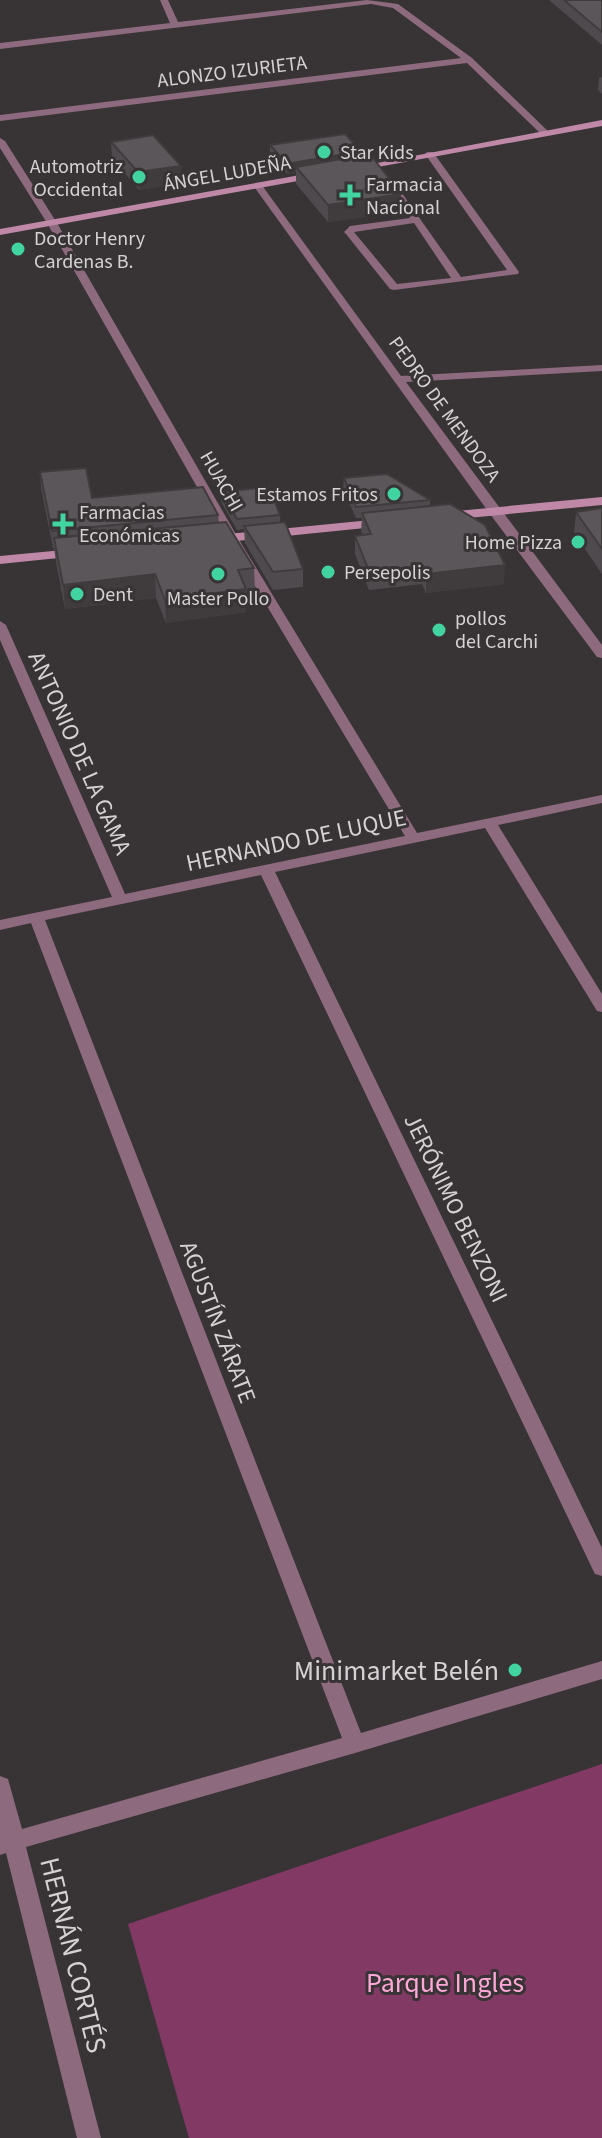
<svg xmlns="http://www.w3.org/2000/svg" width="602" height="2138" viewBox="0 0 602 2138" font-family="'Source Sans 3',sans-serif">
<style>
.green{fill:#823a65}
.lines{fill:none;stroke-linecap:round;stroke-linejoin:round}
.lane{fill:#8e6a7e;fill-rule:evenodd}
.street{fill:#8e6a7e;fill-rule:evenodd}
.secondary{fill:#c088a7;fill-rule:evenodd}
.wall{fill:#4e4a4d}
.shaded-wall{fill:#403c3e}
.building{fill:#5b5659;stroke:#403c3e;stroke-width:2}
.poi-dot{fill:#41d4a1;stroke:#383335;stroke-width:3}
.labels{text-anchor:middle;stroke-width:6;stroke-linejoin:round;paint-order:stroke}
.far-street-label{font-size:20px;fill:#d5d2d4;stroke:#383335}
.far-poi-label{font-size:20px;fill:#d5d2d4;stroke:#383335;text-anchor:start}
.street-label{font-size:24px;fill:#d5d2d4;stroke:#383335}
.near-poi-label{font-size:28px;fill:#d5d2d4;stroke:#383335;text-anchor:end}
.near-street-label{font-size:28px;fill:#d5d2d4;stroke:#383335}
.near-park-label{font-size:28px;fill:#fea7d7;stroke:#383335}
</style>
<rect width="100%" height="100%" fill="#383335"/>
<polygon class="green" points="602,1764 602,2138 189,2138 128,1924"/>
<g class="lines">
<path class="lane" d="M427,152h6l86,120 -1,2 -124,16 -4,-1 -44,-55 -2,-2 6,-6 60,-8 -26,-37 5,-3 3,1 69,98 46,-7 -82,-116zM414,223l37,55 -54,6 -43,-52z"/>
<g class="street">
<polygon points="160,0 168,0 178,22 367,0 398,4 472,58 550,133 542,135 467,63 0,121 0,115 461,58 393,8 371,4 0,49 0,43 170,23"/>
<polygon points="0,138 5,141 57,223 238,538 417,833 602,795 602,803 498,825 602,994 602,1012 597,1011 485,828 275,872 602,1548 602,1576 595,1574 592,1568 261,875 45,920 361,1733 602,1661 602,1679 355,1753 26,1847 101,2138 77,2138 6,1853 0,1855 0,1776 8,1779 22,1829 342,1738 31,923 0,930 0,920 112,897 0,640 0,621 6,625 125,894 405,836 226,538 47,223 0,148"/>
<polygon points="255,184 261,184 401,376 602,365 602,371 406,382 602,645 602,658 597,657 490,514 255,188"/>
</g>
<g class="secondary">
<polygon points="602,120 602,126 356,171 351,168"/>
<polygon points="317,172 322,175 320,177 0,235 0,229"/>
<polygon points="602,497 602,505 447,520 441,516 447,512"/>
<polygon points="381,519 387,523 385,526 217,543 211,539 217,535"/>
<polygon points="74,549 78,550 78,556 0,564 0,556"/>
</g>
</g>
<g class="wall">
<polygon points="549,0 602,0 602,45"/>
<polygon points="602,77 602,94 598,90 599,78"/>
<polygon points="111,142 181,166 181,183 139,190 112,158"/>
<polygon points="270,145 361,156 401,194 401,212 328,222 296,184 296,172 287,174 270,154"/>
<polygon points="40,472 92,498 218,515 219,522 254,568 255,592 246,593 246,612 166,623 156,598 65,609 56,562 54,548 53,548 41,488"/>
<polygon points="344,478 430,500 430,506 504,584 426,593 422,584 369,590 355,554 355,536 363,535 361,532 362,518 356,518 343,489"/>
<polygon points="221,492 280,515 280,522 303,569 303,587 273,590 245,543 244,529 237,530 221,502"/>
<polygon points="602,508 602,574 574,533 576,512"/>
</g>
<g class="shaded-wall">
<polygon points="361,151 360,161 296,167 296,172 287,174 287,164"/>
<polygon points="181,166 181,183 139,190 138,172"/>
<polygon points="401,194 401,212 328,222 328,205"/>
<polygon points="505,565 504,584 426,593 426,574"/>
<polygon points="155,574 156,598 65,609 63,585"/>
<polygon points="246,589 246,612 166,623 165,600"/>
</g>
<g class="building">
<polygon points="564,0 602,0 602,32"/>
<polygon points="345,134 361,151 287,164 270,145"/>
<polygon points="153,135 181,166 138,172 111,142"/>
<polygon points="370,154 401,194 328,205 296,167"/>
<polygon points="86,468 92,498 203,487 218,515 52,531 40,472"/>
<polygon points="387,474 430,500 356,507 344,478"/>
<polygon points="269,487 280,515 237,519 221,492"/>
<polygon points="450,504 485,525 505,565 426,574 423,566 369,571 355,536 371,534 362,513"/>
<polygon points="602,508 602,549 576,512"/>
<polygon points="226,522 254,568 238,570 246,589 165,600 155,574 63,585 54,538"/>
<polygon points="285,522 303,569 273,572 244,526"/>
</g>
<g class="poi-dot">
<circle cx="324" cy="152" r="8"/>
<circle cx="139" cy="177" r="8"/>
<path d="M346 183h8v8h8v8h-8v8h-8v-8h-8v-8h8z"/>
<circle cx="18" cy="249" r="8"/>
<circle cx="394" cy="494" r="8"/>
<path d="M59 512h8v8h8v8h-8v8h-8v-8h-8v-8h8z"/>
<circle cx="578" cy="542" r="8"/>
<circle cx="328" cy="572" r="8"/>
<circle cx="218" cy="574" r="8"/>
<circle cx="77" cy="594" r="8"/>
<circle cx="439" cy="630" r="8"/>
<circle cx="515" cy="1670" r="8"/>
</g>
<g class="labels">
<g class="far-street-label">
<text transform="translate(232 71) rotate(-7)" y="7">ALONZO IZURIETA</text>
<text transform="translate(227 173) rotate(-10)" y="7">ÁNGEL LUDEÑA</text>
<text transform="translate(445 409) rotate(54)" y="7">PEDRO DE MENDOZA</text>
<text transform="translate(222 481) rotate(60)" y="7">HUACHI</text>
</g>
<g class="far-poi-label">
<text x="340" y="159">Star Kids</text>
<text x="123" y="173" text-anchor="end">Automotriz<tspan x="123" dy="23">Occidental</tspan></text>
<text x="366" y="191">Farmacia<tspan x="366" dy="23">Nacional</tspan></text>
<text x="34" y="245">Doctor Henry<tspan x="34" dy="23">Cardenas B.</tspan></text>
<text x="378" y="501" text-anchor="end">Estamos Fritos</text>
<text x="79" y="519">Farmacias<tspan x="79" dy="23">Económicas</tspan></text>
<text x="562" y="549" text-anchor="end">Home Pizza</text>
<text x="344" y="579">Persepolis</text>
<text x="93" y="601">Dent</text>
<text x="218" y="605" text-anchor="middle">Master Pollo</text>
<text x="455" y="625">pollos<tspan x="455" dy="23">del Carchi</tspan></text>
</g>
<g class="street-label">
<text transform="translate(80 753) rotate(66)" y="8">ANTONIO DE LA GAMA</text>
<text transform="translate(296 840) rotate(-12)" y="8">HERNANDO DE LUQUE</text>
<text transform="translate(456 1208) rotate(64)" y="8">JERÓNIMO BENZONI</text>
<text transform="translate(218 1322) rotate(69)" y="8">AGUSTÍN ZÁRATE</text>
</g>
<g class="near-poi-label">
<text x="499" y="1680">Minimarket Belén</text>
</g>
<g class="near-street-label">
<text transform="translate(74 1955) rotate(76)" y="10">HERNÁN CORTÉS</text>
</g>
<g class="near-park-label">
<text x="445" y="1992">Parque Ingles</text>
</g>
</g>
</svg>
